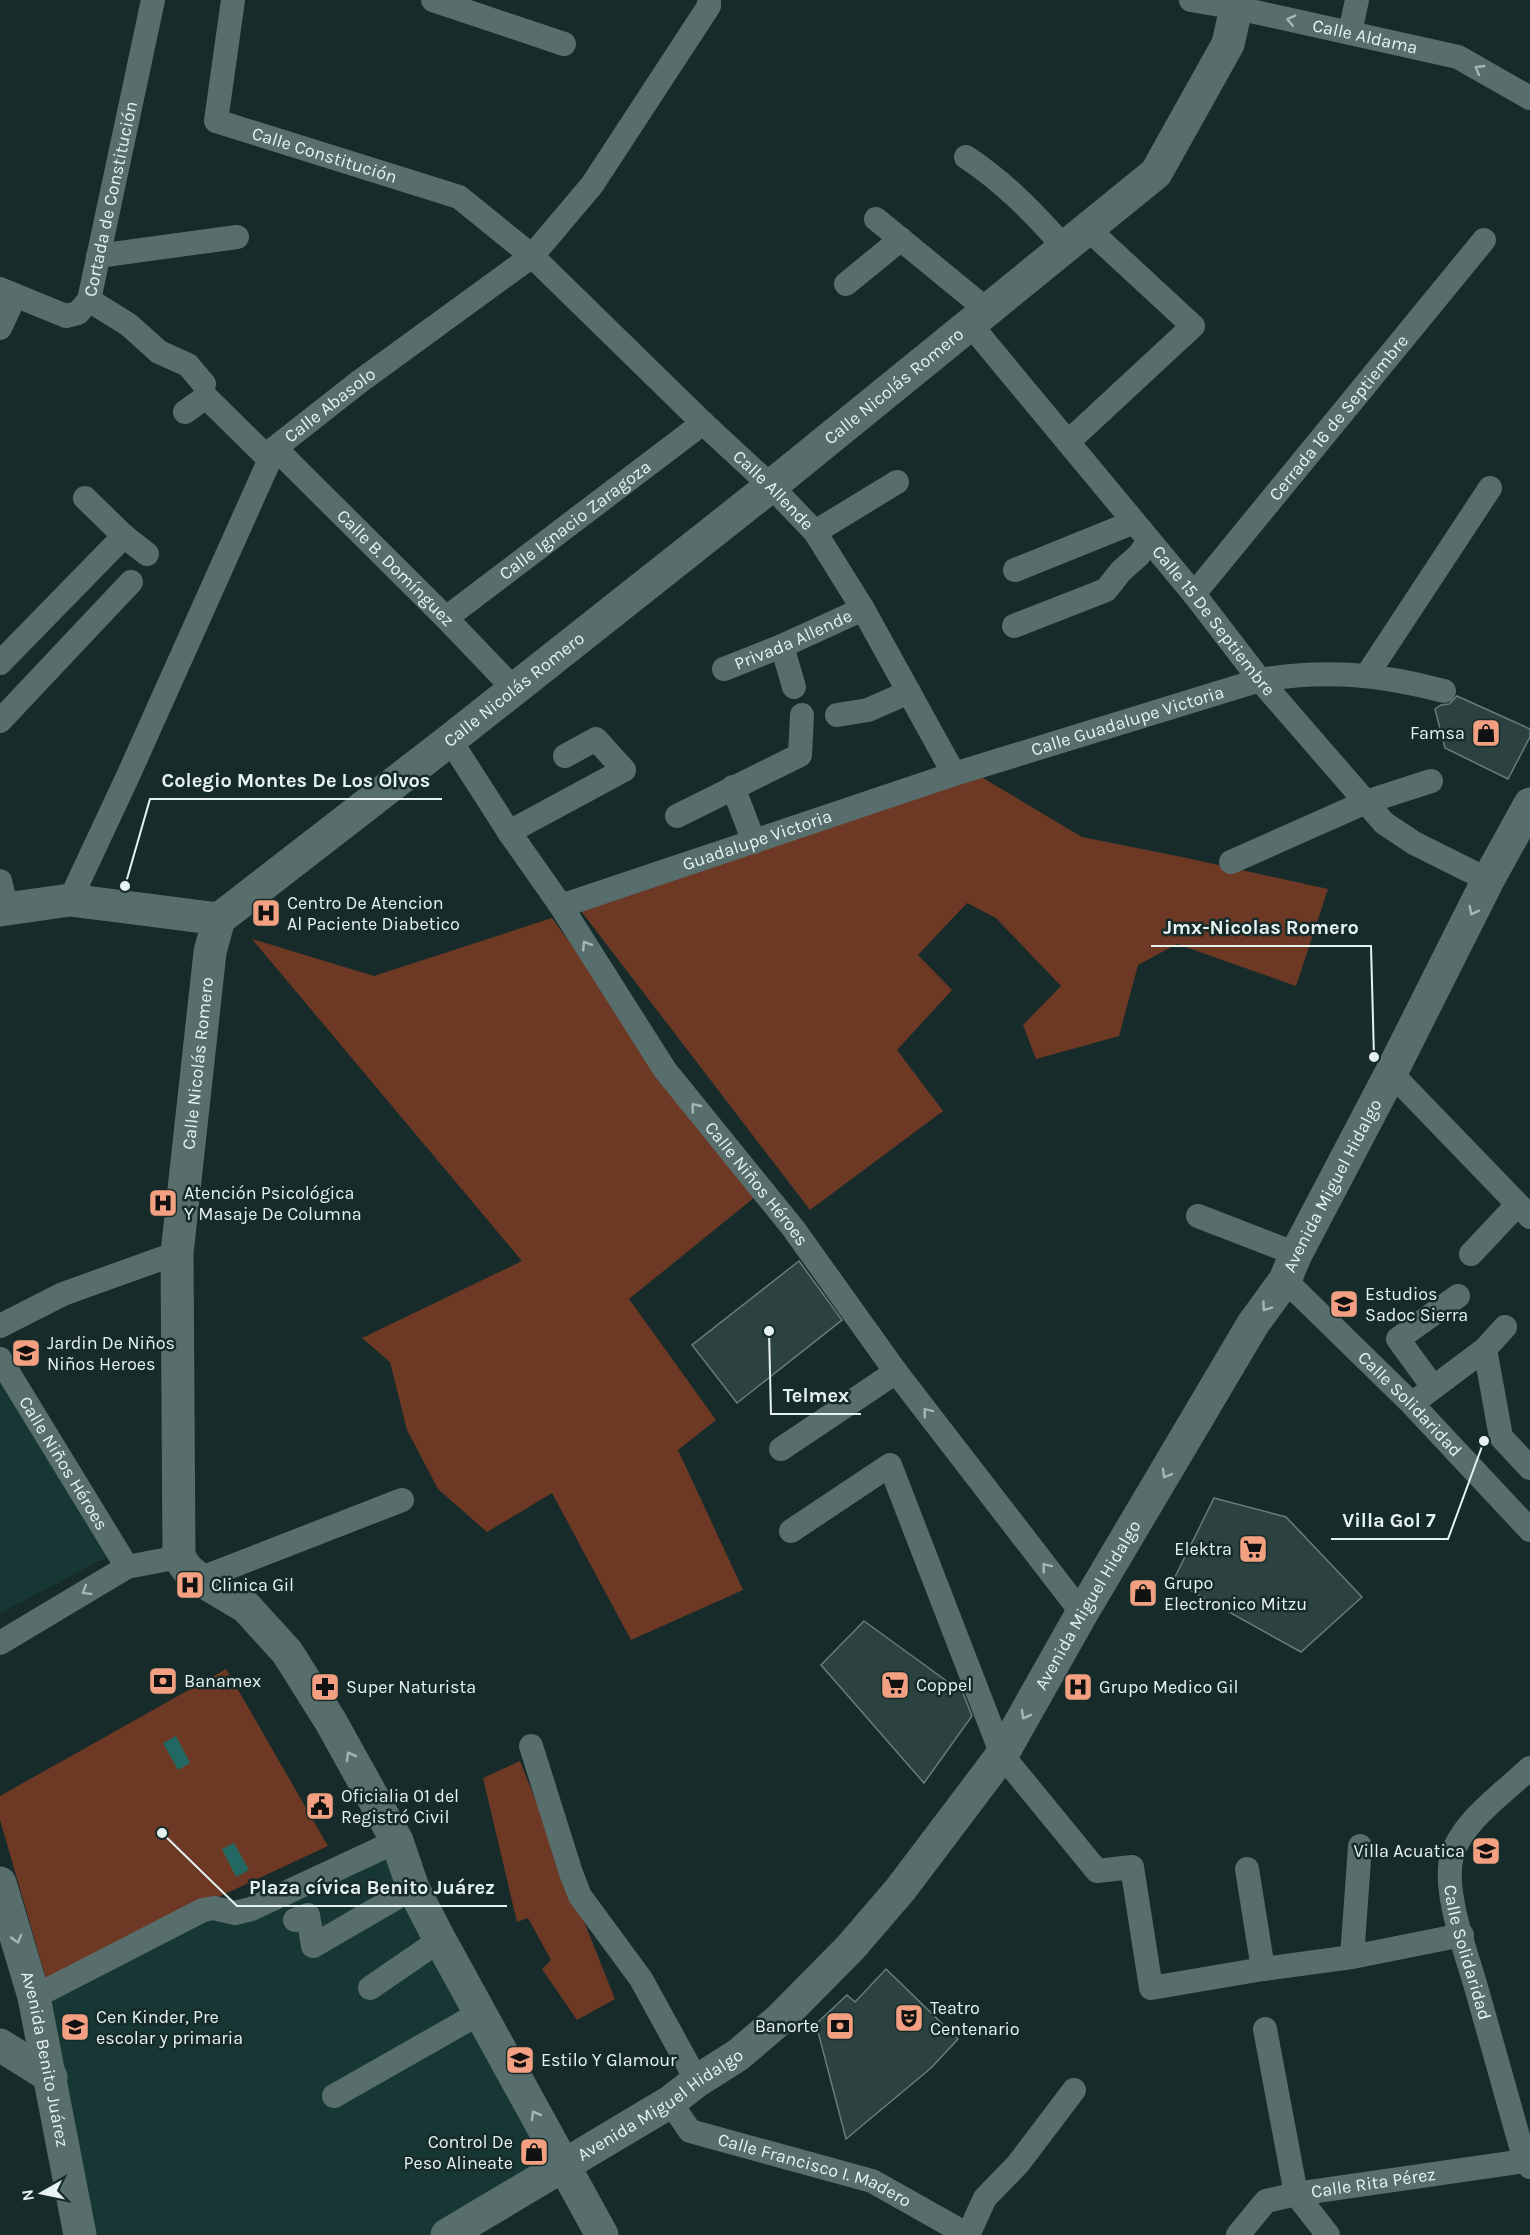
<svg xmlns="http://www.w3.org/2000/svg" width="1530" height="2235" viewBox="0 0 1530 2235" font-family="Karla,sans-serif">
<style>
.built{fill:#173734}
.green{fill:#6d3925}
.water{fill:#246863}
.building{fill:#2c4240;stroke:#667d7b;stroke-width:1.5}
.lines{fill:none;stroke-linecap:round;stroke-linejoin:round}
.street{stroke:#576e6c;stroke-width:24}
.secondary{stroke:#576e6c;stroke-width:33}
.oneway{stroke:#a5b7b5}
.labels{text-anchor:middle;stroke-width:5;stroke-linejoin:round;paint-order:stroke}
.street-label{font-size:18px;fill:#e5f2f0;stroke:#172c2a}
.poi-label{font-size:18px;fill:#e5f2f0;stroke:#172c2a;text-anchor:start}
.leader{fill:none;stroke:#e5f2f0;stroke-width:2}
.callout-dot{fill:#e5f2f0;stroke:#172c2a;stroke-width:2}
.callout-label{font-size:20px;text-anchor:middle;font-weight:bold;fill:#e5f2f0;stroke:#172c2a;stroke-width:5;stroke-linejoin:round;paint-order:stroke}
</style>
<rect width="100%" height="100%" fill="#172c2a"/>
<g class="built">
<polygon points="0,1367 113,1554 0,1613"/>
<polygon points="397,1841 563,2165 444,2235 81,2235 36,2005 208,1909 235,1913"/>
</g>
<g class="green">
<polygon points="978,775 1082,837 1182,857 1328,889 1296,986 1177,944 1138,965 1119,1036 1036,1059 1023,1025 1061,986 996,918 967,903 918,955 952,990 897,1050 943,1111 810,1210 581,911"/>
<polygon points="552,918 755,1197 629,1299 716,1420 678,1450 743,1590 631,1640 552,1493 487,1532 438,1489 407,1430 390,1362 362,1338 522,1261 252,939 374,976"/>
<polygon points="226,1669 328,1846 197,1907 49,1989 0,1820 0,1796"/>
<polygon points="520,1761 615,1999 577,2020 542,1969 551,1960 528,1918 517,1922 483,1778"/>
</g>
<g class="water">
<polygon points="176,1736 190,1763 178,1770 163,1743"/>
<polygon points="234,1843 249,1870 236,1877 222,1849"/>
</g>
<g class="building">
<polygon points="1457,696 1530,729 1530,737 1508,779 1445,748 1435,709 1441,705 1449,704"/>
<polygon points="799,1261 842,1320 737,1403 692,1345"/>
<polygon points="1214,1498 1286,1517 1362,1597 1301,1652 1173,1581"/>
<polygon points="864,1621 963,1693 972,1716 924,1783 821,1665"/>
<polygon points="886,1969 958,2039 931,2068 846,2139 816,2024 847,1995 855,2002"/>
</g>
<g class="lines">
<g class="street">
<path id="s1" d="M233,0l-17,121 243,76 73,59 171,167 68,63 44,46 48,77 91,165"/>
<polyline points="433,0 564,44"/>
<path id="s2" d="M1191,0l46,8 221,49 72,41"/>
<polyline points="1350,33 1357,0"/>
<path d="M966,157c38,25 68,56 98,90"/>
<polyline points="876,219 987,310"/>
<polyline points="98,256 237,237"/>
<polyline points="846,284 901,239"/>
<path id="s3" d="M0,289l66,27 12,-3 11,-13 64,-300"/>
<polyline points="89,300 129,325 159,352 188,365 204,384"/>
<path id="s4" d="M970,324l224,270 66,86 124,143 30,20 74,37"/>
<polyline points="0,328 15,296"/>
<polyline points="185,412 206,397 270,460"/>
<polyline points="1068,442 1193,326 1087,228"/>
<path id="s5" d="M275,448l171,170 68,71"/>
<polyline points="85,498 124,536 147,554"/>
<polyline points="815,532 897,482"/>
<polyline points="1015,570 1134,522"/>
<path id="s6" d="M1194,594l290,-354"/>
<path id="s7" d="M446,618l257,-195"/>
<polyline points="1014,626 1106,590 1121,571 1139,555 1149,541"/>
<polyline points="782,646 794,687"/>
<polyline points="0,663 124,536"/>
<path id="s8" d="M724,669l58,-23 81,-37"/>
<polyline points="1367,675 1490,488"/>
<polyline points="837,715 868,710 909,692"/>
<polyline points="0,721 131,582"/>
<path id="s9" d="M450,740l59,92 52,74 104,164 128,158 103,144 186,241"/>
<polyline points="733,787 754,842"/>
<polyline points="677,816 800,755 802,715"/>
<polyline points="509,832 624,770 596,739 565,756"/>
<polyline points="1231,862 1366,802 1431,781"/>
<polyline points="0,881 7,909"/>
<path id="s10" d="M70,900l58,-124 147,-328 84,-66 173,-126 60,-71 117,-179v-6"/>
<path id="s11" d="M561,906l393,-132 306,-94c67,-11 119,-6 184,11"/>
<polyline points="1391,1073 1530,1217"/>
<polyline points="1198,1216 1296,1254"/>
<polyline points="1471,1254 1517,1205"/>
<path id="s12" d="M1285,1280l127,124 118,126"/>
<polyline points="0,1326 63,1294 177,1253"/>
<polyline points="1485,1349 1501,1437 1530,1468"/>
<path id="s13" d="M0,1359l127,208"/>
<polyline points="1433,1387 1398,1339 1458,1296"/>
<polyline points="1421,1397 1485,1349 1505,1327"/>
<polyline points="781,1449 896,1372"/>
<polyline points="791,1531 890,1465 1002,1755 1097,1871 1132,1867 1151,1988 1263,1969 1352,1957 1462,1935"/>
<polyline points="199,1579 402,1500"/>
<polyline points="0,1643 127,1567 179,1557"/>
<polyline points="531,1746 571,1873 580,1896 641,1979 697,2081"/>
<path id="s14" d="M1530,1768c-25,24 -69,54 -78,88 -10,36 16,101 26,138 16,55 31,111 47,167l5,6"/>
<polyline points="1247,1869 1263,1969"/>
<polyline points="295,1920 308,1915 313,1946 413,1888"/>
<polyline points="1352,1957 1360,1846"/>
<polyline points="370,1988 440,1940"/>
<polyline points="34,1997 203,1910 214,1908 235,1913 251,1909 397,1841"/>
<polyline points="1265,2029 1296,2194 1328,2235"/>
<polyline points="334,2096 480,2013"/>
<path id="s15" d="M670,2102l20,29 182,50 96,54"/>
<polyline points="968,2235 985,2198 1018,2164 1074,2090"/>
<path id="s16" d="M1238,2235l28,-34 30,-7 229,-33"/>
</g>
<g class="secondary">
<polyline points="0,910 70,900 219,919"/>
<path id="s17" d="M0,1883l34,114 46,238"/>
<polyline points="0,2045 51,2077"/>
<path id="s18" d="M447,2235l223,-133 27,-21 41,-26 41,-35 72,-73 49,-57 102,-135 80,-142 171,-289 32,-44 11,-26 95,-181 97,-193 42,-76"/>
<path id="s19" d="M602,2235l-162,-295 -27,-52 -16,-47 -66,-119 -44,-70 -41,-45 -47,-28 -12,-10 -8,-12 -2,-304 33,-301 9,-33 231,-179 321,-254 385,-313 72,-129 10,-44"/>
</g>
</g>
<defs><path id="oneway-chevron" d="M-2-3.5L2.5 0L-2 3.5" fill="none" stroke-width="1.6" stroke-linecap="round" stroke-linejoin="round" transform="scale(1.5)"/></defs>
<g class="oneway">
<use href="#oneway-chevron" transform="translate(1291 20) rotate(-167)"/>
<use href="#oneway-chevron" transform="translate(1479 69) rotate(-150)"/>
<use href="#oneway-chevron" transform="translate(1473 911) rotate(117)"/>
<use href="#oneway-chevron" transform="translate(586 945) rotate(-122)"/>
<use href="#oneway-chevron" transform="translate(695 1107) rotate(-129)"/>
<use href="#oneway-chevron" transform="translate(1266 1307) rotate(125)"/>
<use href="#oneway-chevron" transform="translate(927 1412) rotate(-128)"/>
<use href="#oneway-chevron" transform="translate(1166 1474) rotate(120)"/>
<use href="#oneway-chevron" transform="translate(1046 1567) rotate(-128)"/>
<use href="#oneway-chevron" transform="translate(86 1591) rotate(149)"/>
<use href="#oneway-chevron" transform="translate(1025 1715) rotate(119)"/>
<use href="#oneway-chevron" transform="translate(350 1756) rotate(-119)"/>
<use href="#oneway-chevron" transform="translate(17 1939) rotate(74)"/>
<use href="#oneway-chevron" transform="translate(535 2115) rotate(-119)"/>
</g>
<defs>
<g id="shop-square" transform="scale(1.5)"><rect x="-9" y="-9" width="18" height="18" rx="4" fill="#f2a081" stroke="#172c2a"/><path d="M-5-2.5h2.3a2.7 3.5 0 0 1 5.4 0H5L5.5 6h-11ZM-1.5-2.5h3a1.5 2.3 0 0 0-3 0Z" fill="#111"/></g>
<g id="hospital-square" transform="scale(1.5)"><rect x="-9" y="-9" width="18" height="18" rx="4" fill="#f2a081" stroke="#172c2a"/><path d="M-5-5h3v3.5h4V-5h3V5h-3V1.5h-4V5h-3Z" fill="#111"/></g>
<g id="school-square" transform="scale(1.5)"><rect x="-9" y="-9" width="18" height="18" rx="4" fill="#f2a081" stroke="#172c2a"/><path d="M0-5L7-2L0 1L-7-2ZM-4 1L0 2.5L4 1V4Q0 6-4 4Z" fill="#111"/></g>
<g id="supermarket-square" transform="scale(1.5)"><rect x="-9" y="-9" width="18" height="18" rx="4" fill="#f2a081" stroke="#172c2a"/><path d="M-6-5.5h2.5l.6 2H6L4.5 2H-2.5L-4.4-4H-6ZM-1.5 3.2a1.3 1.3 0 1 0 .1 0ZM3 3.2a1.3 1.3 0 1 0 .1 0Z" fill="#111"/></g>
<g id="bank-square" transform="scale(1.5)"><rect x="-9" y="-9" width="18" height="18" rx="4" fill="#f2a081" stroke="#172c2a"/><path d="M-6-4H6V4H-6ZM0-2.3a2.3 2.3 0 1 0 0 4.6a2.3 2.3 0 1 0 0-4.6Z" fill="#111"/></g>
<g id="pharmacy-square" transform="scale(1.5)"><rect x="-9" y="-9" width="18" height="18" rx="4" fill="#f2a081" stroke="#172c2a"/><path d="M-2-6h4v4h4v4h-4v4h-4v-4h-4v-4h4Z" fill="#111"/></g>
<g id="civic-square" transform="scale(1.5)"><rect x="-9" y="-9" width="18" height="18" rx="4" fill="#f2a081" stroke="#172c2a"/><path d="M-.6-6.5H3V-4.5H.6V-3L4-1V1h2V6H-6V1h2V-1L-.6-3ZM-1.2 2.5V6h2.4V2.5Z" fill="#111"/></g>
<g id="theatre-square" transform="scale(1.5)"><rect x="-9" y="-9" width="18" height="18" rx="4" fill="#f2a081" stroke="#172c2a"/><path d="M-5-5.5Q0-4 5-5.5V0Q5 5 0 6Q-5 5-5 0ZM-3.3-2.5H-1v1.5H-3.3ZM1-2.5H3.3v1.5H1ZM-2.8 1Q0 5.5 2.8 1Z" fill="#111"/></g>
<g id="university-square" transform="scale(1.5)"><rect x="-9" y="-9" width="18" height="18" rx="4" fill="#f2a081" stroke="#172c2a"/><path d="M0-5L7-2L0 1L-7-2ZM-4 1L0 2.5L4 1V4Q0 6-4 4Z" fill="#111"/></g>
</defs>
<g fill-rule="evenodd">
<use href="#shop-square" x="1486" y="733"/>
<use href="#hospital-square" x="266" y="913"/>
<use href="#hospital-square" x="163" y="1203"/>
<use href="#school-square" x="1344" y="1304"/>
<use href="#school-square" x="26" y="1353"/>
<use href="#supermarket-square" x="1253" y="1549"/>
<use href="#hospital-square" x="190" y="1585"/>
<use href="#shop-square" x="1143" y="1593"/>
<use href="#bank-square" x="163" y="1681"/>
<use href="#supermarket-square" x="895" y="1685"/>
<use href="#pharmacy-square" x="325" y="1687"/>
<use href="#hospital-square" x="1078" y="1687"/>
<use href="#civic-square" x="320" y="1806"/>
<use href="#school-square" x="1486" y="1851"/>
<use href="#theatre-square" x="909" y="2018"/>
<use href="#bank-square" x="840" y="2026"/>
<use href="#school-square" x="75" y="2027"/>
<use href="#university-square" x="520" y="2060"/>
<use href="#shop-square" x="534" y="2152"/>
</g>
<g class="labels">
<g class="street-label">
<text dy="6" stroke="none"><textPath href="#s2" startOffset="178">Calle Aldama</textPath></text>
<text dy="6" stroke="none"><textPath href="#s1" startOffset="236">Calle Constitución</textPath></text>
<text dy="6" stroke="none"><textPath href="#s3" startOffset="204">Cortada de Constitución</textPath></text>
<text dy="6" stroke="none"><textPath href="#s19" startOffset="2310">Calle Nicolás Romero</textPath></text>
<text dy="6" stroke="none"><textPath href="#s10" startOffset="566">Calle Abasolo</textPath></text>
<text dy="6" stroke="none"><textPath href="#s6" startOffset="228">Cerrada 16 de Septiembre</textPath></text>
<text dy="6" stroke="none"><textPath href="#s1" startOffset="807">Calle Allende</textPath></text>
<text dy="6" stroke="none"><textPath href="#s7" startOffset="162">Calle Ignacio Zaragoza</textPath></text>
<text dy="6" stroke="none"><textPath href="#s5" startOffset="170">Calle B. Domínguez</textPath></text>
<text dy="6" stroke="none"><textPath href="#s4" startOffset="384">Calle 15 De Septiembre</textPath></text>
<text dy="6" stroke="none"><textPath href="#s8" startOffset="75">Privada Allende</textPath></text>
<text dy="6" stroke="none"><textPath href="#s19" startOffset="1824">Calle Nicolás Romero</textPath></text>
<text dy="6" stroke="none"><textPath href="#s11" startOffset="596">Calle Guadalupe Victoria</textPath></text>
<text dy="6" stroke="none"><textPath href="#s11" startOffset="207">Guadalupe Victoria</textPath></text>
<text dy="6" stroke="none"><textPath href="#s19" startOffset="1304">Calle Nicolás Romero</textPath></text>
<text dy="6" stroke="none"><textPath href="#s9" startOffset="540">Calle Niños Héroes</textPath></text>
<text dy="6" stroke="none"><textPath href="#s18" startOffset="1402">Avenida Miguel Hidalgo</textPath></text>
<text dy="6" stroke="none"><textPath href="#s12" startOffset="176">Calle Solidaridad</textPath></text>
<text dy="6" stroke="none"><textPath href="#s13" startOffset="122">Calle Niños Héroes</textPath></text>
<text dy="6" stroke="none"><textPath href="#s18" startOffset="916">Avenida Miguel Hidalgo</textPath></text>
<text dy="6" stroke="none"><textPath href="#s14" startOffset="218">Calle Solidaridad</textPath></text>
<text dy="6" stroke="none"><textPath href="#s17" startOffset="182">Avenida Benito Juárez</textPath></text>
<text dy="6" stroke="none"><textPath href="#s18" startOffset="250">Avenida Miguel Hidalgo</textPath></text>
<text dy="6" stroke="none"><textPath href="#s15" startOffset="166">Calle Francisco I. Madero</textPath></text>
<text dy="6" stroke="none"><textPath href="#s16" startOffset="153">Calle Rita Pérez</textPath></text>
</g>
<g class="poi-label">
<text x="1465" y="739" text-anchor="end">Famsa</text>
<text x="287" y="909">Centro De Atencion<tspan x="287" dy="21">Al Paciente Diabetico</tspan></text>
<text x="184" y="1199">Atención Psicológica<tspan x="184" dy="21">Y Masaje De Columna</tspan></text>
<text x="1365" y="1300">Estudios<tspan x="1365" dy="21">Sadoc Sierra</tspan></text>
<text x="47" y="1349">Jardin De Niños<tspan x="47" dy="21">Niños Heroes</tspan></text>
<text x="1232" y="1555" text-anchor="end">Elektra</text>
<text x="1164" y="1589">Grupo<tspan x="1164" dy="21">Electronico Mitzu</tspan></text>
<text x="211" y="1591">Clinica Gil</text>
<text x="184" y="1687">Banamex</text>
<text x="916" y="1691">Coppel</text>
<text x="346" y="1693">Super Naturista</text>
<text x="1099" y="1693">Grupo Medico Gil</text>
<text x="341" y="1802">Oficialia 01 del<tspan x="341" dy="21">Registró Civil</tspan></text>
<text x="1465" y="1857" text-anchor="end">Villa Acuatica</text>
<text x="930" y="2014">Teatro<tspan x="930" dy="21">Centenario</tspan></text>
<text x="96" y="2023">Cen Kinder, Pre<tspan x="96" dy="21">escolar y primaria</tspan></text>
<text x="819" y="2032" text-anchor="end">Banorte</text>
<text x="541" y="2066">Estilo Y Glamour</text>
<text x="513" y="2148" text-anchor="end">Control De<tspan x="513" dy="21">Peso Alineate</tspan></text>
</g>
</g>
<path class="leader" d="M125 886L150 799H442M1374 1057L1371 946H1151M769 1331L771 1414H861M1484 1441L1448 1539H1331M162 1833L237 1906H507"/>
<g class="callout-dot">
<circle cx="125" cy="886" r="6"/>
<circle cx="1374" cy="1057" r="6"/>
<circle cx="769" cy="1331" r="6"/>
<circle cx="1484" cy="1441" r="6"/>
<circle cx="162" cy="1833" r="6"/>
</g>
<g class="callout-label">
<text x="296" y="787">Colegio Montes De Los Olvos</text>
<text x="1261" y="934">Jmx-Nicolas Romero</text>
<text x="816" y="1402">Telmex</text>
<text x="1389" y="1527">Villa Gol 7</text>
<text x="372" y="1894">Plaza cívica Benito Juárez</text>
</g>
<g transform="translate(42 2193) rotate(261)" stroke="#172c2a" stroke-width="4.5" paint-order="stroke">
<path d="M0-4.5L10 22L0 15L-10 22Z" fill="#e5f2f0"/>
<text y="-9" font-size="16" font-weight="bold" text-anchor="middle" fill="#e5f2f0">N</text>
</g>
</svg>
